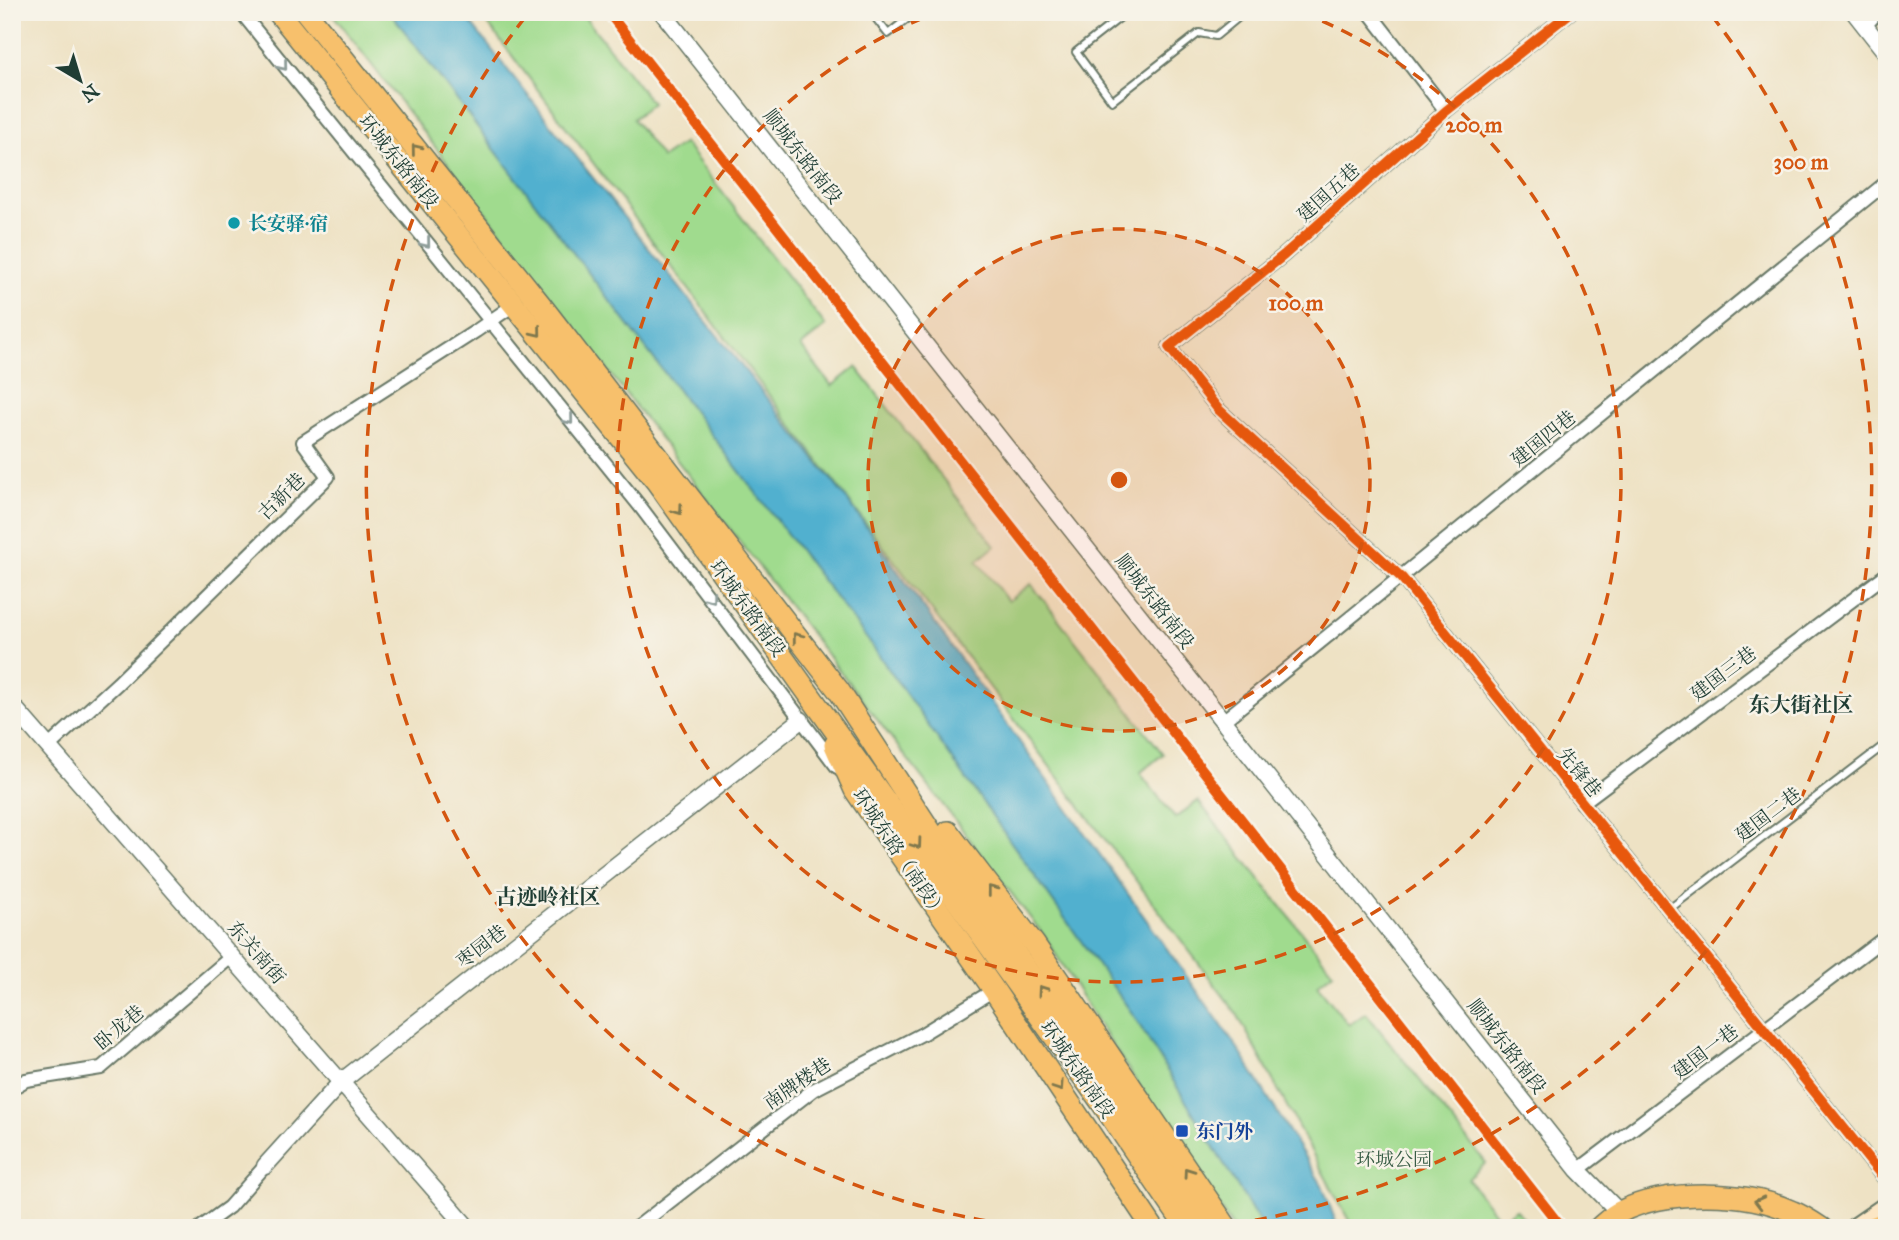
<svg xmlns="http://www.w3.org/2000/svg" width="1899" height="1240" viewBox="0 0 1899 1240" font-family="'IM FELL Great Primer','Noto Serif SC',serif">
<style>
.green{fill:#a0db8e;stroke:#608c61;stroke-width:2}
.water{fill:#51b0cf;stroke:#387682;stroke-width:2}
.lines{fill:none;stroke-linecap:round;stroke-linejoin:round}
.service-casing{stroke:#677766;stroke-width:10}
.minor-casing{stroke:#677766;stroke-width:16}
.tertiary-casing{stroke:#677766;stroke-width:19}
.secondary-casing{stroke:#677766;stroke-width:23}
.primary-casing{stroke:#677766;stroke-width:24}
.service{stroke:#fff;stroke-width:6}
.minor{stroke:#fff;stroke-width:12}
.tertiary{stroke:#fff;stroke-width:16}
.secondary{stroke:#fce6c4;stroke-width:19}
.primary{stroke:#f7c06c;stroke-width:21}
.cycleway-casing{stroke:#f7f3e8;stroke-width:15}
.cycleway{stroke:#e8590c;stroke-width:10}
.oneway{stroke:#8f9e9a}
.oneway2{stroke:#80784d}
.ring{fill:none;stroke:#d45610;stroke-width:3.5;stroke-dasharray:12 9}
.culture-dot{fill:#0f9aa8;stroke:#f7f3e8;stroke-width:2.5}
.transit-dot{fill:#1a4fb4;stroke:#f7f3e8;stroke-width:2.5}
.labels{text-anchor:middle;stroke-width:5;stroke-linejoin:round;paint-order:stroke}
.street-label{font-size:19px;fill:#1f3d34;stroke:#f7f3e8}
.culture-label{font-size:19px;font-weight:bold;fill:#0d838f;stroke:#f7f3e8;text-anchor:start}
.transit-label{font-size:19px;font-weight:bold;fill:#164399;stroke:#f7f3e8;text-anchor:start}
.park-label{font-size:19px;fill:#395d46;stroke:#f7f3e8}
.neighbourhood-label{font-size:21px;font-weight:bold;fill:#1f3d34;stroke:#f7f3e8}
.centre{fill:#d45610;stroke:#f7f3e8;stroke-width:3.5}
.ring-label{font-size:21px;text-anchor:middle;font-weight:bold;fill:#d45610;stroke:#f7f3e8;stroke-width:5;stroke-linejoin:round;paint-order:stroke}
</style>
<rect width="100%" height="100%" fill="#f7f3e8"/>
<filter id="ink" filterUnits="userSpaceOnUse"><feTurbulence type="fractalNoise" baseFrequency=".0143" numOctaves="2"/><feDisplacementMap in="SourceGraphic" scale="14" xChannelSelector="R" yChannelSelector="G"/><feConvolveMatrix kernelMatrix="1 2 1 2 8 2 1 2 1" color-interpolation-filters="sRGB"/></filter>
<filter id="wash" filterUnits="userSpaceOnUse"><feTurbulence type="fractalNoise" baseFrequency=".00686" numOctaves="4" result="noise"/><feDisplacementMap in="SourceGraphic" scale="28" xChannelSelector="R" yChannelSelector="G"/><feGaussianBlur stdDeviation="1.57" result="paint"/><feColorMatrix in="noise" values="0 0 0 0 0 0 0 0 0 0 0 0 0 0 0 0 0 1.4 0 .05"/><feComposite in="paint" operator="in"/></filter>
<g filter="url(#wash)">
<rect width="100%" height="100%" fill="#eee2c4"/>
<g class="green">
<polygon points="331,12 390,12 868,640 1134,1016 1263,1228 1233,1228 1101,1028 1045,937"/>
<polygon points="479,12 581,12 652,103 633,119 662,158 684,143 826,326 801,346 832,386 856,367 995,546 977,561 1008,601 1031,584 1163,754 1140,773 1175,818 1198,801 1333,972 1317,985 1349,1025 1366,1013 1486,1163 1468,1179 1500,1220 1516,1209 1525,1220 1521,1228 1353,1228 1237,1014"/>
</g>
<polygon class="water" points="390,12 462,12 845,497 1237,1047 1322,1185 1338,1228 1263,1228 1134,1016 868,640"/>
</g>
<g filter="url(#ink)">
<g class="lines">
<g class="service-casing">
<g id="service">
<polyline points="871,12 888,34 916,12"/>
<polyline points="1127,12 1076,52 1112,101 1199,33 1216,36 1245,12"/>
<polyline points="1668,910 1887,743"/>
</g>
</g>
<g class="minor-casing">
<g id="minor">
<polyline points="241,12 639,505 837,767"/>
<polyline points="1369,12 1446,111"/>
<polyline points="1571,12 1446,111 1284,255 1169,347 1218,409 1402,578 1887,1182"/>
<polyline points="1865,26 1878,12"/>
<polyline points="1223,721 1887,182"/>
<polyline points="48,747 118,683 328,477 303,442 476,331 515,304"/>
<polyline points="1582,803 1887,574"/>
<polyline points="12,1088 26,1080 101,1068 232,956"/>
<polyline points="1578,1170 1887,936"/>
<polyline points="200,1228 229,1207 265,1166"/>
<polyline points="636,1228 813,1090 922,1034 994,990"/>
</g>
</g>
<g class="tertiary-casing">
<g id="tertiary">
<polyline points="662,12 1578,1170 1619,1212"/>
<polyline points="1854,12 1887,54"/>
<polyline points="12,705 468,1228"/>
<polyline points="265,1166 342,1081 801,720"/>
</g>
</g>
<g class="secondary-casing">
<polyline id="secondary" points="1855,1228 1887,1206"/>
</g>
<g class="primary-casing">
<g id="primary">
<polyline points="278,12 657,482 1102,1103 1187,1228"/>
<polyline points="306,12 540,304 839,691 931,832 1206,1228"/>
<polyline points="835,745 855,790 994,990 1153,1228"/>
<polyline points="948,832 1034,944 1227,1228"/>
<path d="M1599,1228c7,-6 14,-13 21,-16 46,-23 127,-22 173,0 10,4 19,10 28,16"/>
<polyline points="1872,1228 1887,1222"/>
</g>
</g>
<use href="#service" class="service"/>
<use href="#minor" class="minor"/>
<use href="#tertiary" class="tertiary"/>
<use href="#secondary" class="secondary"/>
<use href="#primary" class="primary"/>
<g class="cycleway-casing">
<g id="cycleway">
<polyline points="608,12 1562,1228"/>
<polyline points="1571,12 1446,111 1284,255 1169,347 1218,409 1402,578 1887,1182"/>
</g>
</g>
<use href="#cycleway" class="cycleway"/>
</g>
<defs><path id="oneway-chevron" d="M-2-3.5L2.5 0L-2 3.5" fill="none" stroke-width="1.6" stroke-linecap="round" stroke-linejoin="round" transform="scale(1.75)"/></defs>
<g class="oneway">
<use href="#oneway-chevron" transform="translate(283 66) rotate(51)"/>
<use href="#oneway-chevron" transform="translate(426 243) rotate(51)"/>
<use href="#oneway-chevron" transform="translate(569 420) rotate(51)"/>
<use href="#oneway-chevron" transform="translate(711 598) rotate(53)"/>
</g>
<g class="oneway2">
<use href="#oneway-chevron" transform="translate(416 149) rotate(-129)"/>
<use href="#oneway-chevron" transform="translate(537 332) rotate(51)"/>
<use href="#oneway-chevron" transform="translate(678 510) rotate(54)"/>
<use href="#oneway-chevron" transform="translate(797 637) rotate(-128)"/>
<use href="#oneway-chevron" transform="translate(917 844) rotate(54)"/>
<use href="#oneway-chevron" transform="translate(992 890) rotate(-128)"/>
<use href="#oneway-chevron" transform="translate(1042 990) rotate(-125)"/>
<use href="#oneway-chevron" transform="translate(1059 1087) rotate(56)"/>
<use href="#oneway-chevron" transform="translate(1188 1172) rotate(-125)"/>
<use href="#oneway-chevron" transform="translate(1759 1202) rotate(-166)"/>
</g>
</g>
<circle cx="1119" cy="480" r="251" fill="#d45610" fill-opacity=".12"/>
<g class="ring">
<circle cx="1119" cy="480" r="251"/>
<path d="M1303 13A502 502 0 1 1 935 13"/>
<path d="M1027 1227A753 753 0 0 1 526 16M1712 16A753 753 0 0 1 1211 1227"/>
</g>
<circle class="culture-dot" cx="234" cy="223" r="7"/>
<rect class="transit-dot" x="1175" y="1124" width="14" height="14" rx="3.5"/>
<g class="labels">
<g class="street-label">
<text transform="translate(803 156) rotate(52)" y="7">顺城东路南段</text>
<text transform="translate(399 161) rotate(51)" y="7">环城东路南段</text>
<text transform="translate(1328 192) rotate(-42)" y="7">建国五巷</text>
<text transform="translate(1543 438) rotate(-39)" y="7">建国四巷</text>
<text transform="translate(281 496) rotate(-45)" y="7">古新巷</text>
<text transform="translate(1155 601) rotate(52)" y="7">顺城东路南段</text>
<text transform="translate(748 608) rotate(54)" y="7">环城东路南段</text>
<text transform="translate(1723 673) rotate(-37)" y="7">建国三巷</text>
<text transform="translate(1580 772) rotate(51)" y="7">先锋巷</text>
<text transform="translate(1768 814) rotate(-37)" y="7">建国二巷</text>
<text transform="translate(900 853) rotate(56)" y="7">环城东路（南段）</text>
<text transform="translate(481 946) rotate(-38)" y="7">枣园巷</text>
<text transform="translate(257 952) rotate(49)" y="7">东关南街</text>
<text transform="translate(119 1027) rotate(-40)" y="7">卧龙巷</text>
<text transform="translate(1507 1046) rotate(52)" y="7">顺城东路南段</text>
<text transform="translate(1705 1051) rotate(-37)" y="7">建国一巷</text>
<text transform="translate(1078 1069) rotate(55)" y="7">环城东路南段</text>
<text transform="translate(797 1083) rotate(-34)" y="7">南牌楼巷</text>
</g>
<g class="culture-label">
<text x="248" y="230">长安驿·宿</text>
</g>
<g class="transit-label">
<text x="1196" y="1138">东门外</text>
</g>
<g class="park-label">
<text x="1394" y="1166">环城公园</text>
</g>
<g class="neighbourhood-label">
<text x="1801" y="712">东大街社区</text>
<text x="548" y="904">古迹岭社区</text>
</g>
</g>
<circle cx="1119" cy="480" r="10" class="centre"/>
<g class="ring-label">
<text x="1474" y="132">200 m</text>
<text x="1801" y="169">300 m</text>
<text x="1296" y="310">100 m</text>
</g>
<rect width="1899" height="1240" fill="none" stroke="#f7f3e8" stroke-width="42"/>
<g transform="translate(80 80) rotate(142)" stroke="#f7f3e8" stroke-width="5" paint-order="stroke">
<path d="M0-5L12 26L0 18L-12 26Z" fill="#1f3d34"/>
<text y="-10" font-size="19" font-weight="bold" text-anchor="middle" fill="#1f3d34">N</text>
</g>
</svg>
